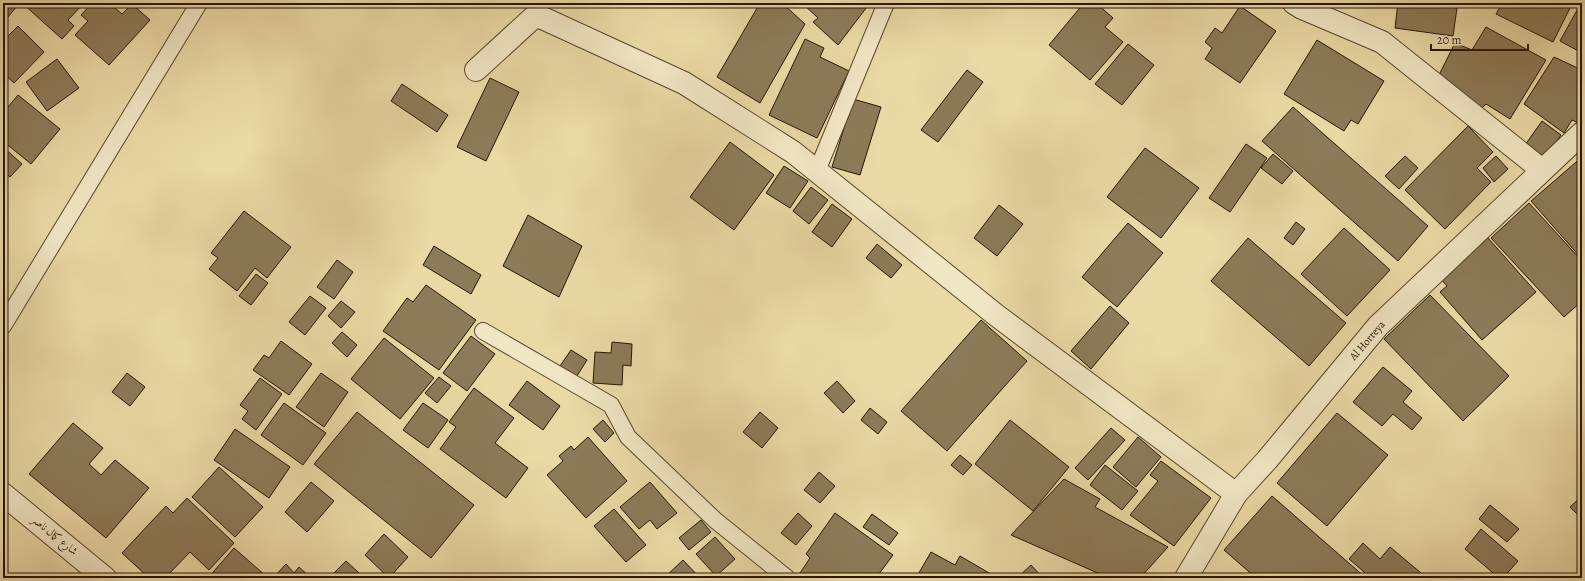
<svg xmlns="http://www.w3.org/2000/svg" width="1585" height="581" viewBox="0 0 1585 581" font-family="Alegreya,Amiri,serif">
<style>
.building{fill:#8c7b58;stroke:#261504}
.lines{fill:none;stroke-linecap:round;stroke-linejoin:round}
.service-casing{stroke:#57462c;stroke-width:18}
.minor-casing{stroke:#57462c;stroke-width:24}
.service{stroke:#f1e6c4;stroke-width:16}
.minor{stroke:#f1e6c4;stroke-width:22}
.labels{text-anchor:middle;stroke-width:3;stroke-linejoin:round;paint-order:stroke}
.street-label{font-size:11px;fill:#261504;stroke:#f1e6c4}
</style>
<rect width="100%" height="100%" fill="#ead9a5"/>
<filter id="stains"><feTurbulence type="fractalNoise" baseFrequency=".005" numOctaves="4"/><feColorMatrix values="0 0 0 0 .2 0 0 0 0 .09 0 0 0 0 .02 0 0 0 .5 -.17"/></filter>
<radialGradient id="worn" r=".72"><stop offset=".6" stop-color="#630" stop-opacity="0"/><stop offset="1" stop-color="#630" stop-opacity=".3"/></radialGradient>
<g class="building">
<polygon points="3,3 16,3 18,5 3,23"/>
<polygon points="22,3 84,3 68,20 74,26 62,39"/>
<polygon points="92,3 109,3 122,14 132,4 150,20 109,65 75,35 88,21 81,15"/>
<polygon points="760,3 782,3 805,24 760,103 717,77"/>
<polygon points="802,3 870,3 838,45 813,22 818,18"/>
<polygon points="1084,3 1096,3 1113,18 1105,27 1123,42 1090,80 1049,45"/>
<polygon points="1398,3 1417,3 1457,8 1453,36 1395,28"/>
<polygon points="1502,3 1570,3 1572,4 1553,42 1496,14"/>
<polygon points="1581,3 1582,3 1582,53 1560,41"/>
<polygon points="1240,6 1276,31 1240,83 1205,59 1212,48 1205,42 1215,28 1222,33"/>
<polygon points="18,26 44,52 14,83 3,73 3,41"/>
<polygon points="1486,27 1546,60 1510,119 1486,104 1480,110 1439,75 1455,43 1472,50"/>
<polygon points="805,39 824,48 820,57 849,71 817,138 769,115"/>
<polygon points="1317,40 1384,81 1358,124 1351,120 1344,131 1284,94"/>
<polygon points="1128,44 1154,65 1122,105 1095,84"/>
<polygon points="1554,57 1582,70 1582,123 1581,124 1572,120 1564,133 1524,104"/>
<polygon points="57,59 79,88 47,111 26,82"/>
<polygon points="967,70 983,82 938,142 921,130"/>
<polygon points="490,78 519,92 486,161 457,147"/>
<polygon points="402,84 448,115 437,132 391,101"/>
<polygon points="18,95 60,129 31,164 3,141 3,113"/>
<polygon points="853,99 881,107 860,175 832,167"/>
<polygon points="1293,107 1428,226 1398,261 1262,141"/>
<polygon points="1542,121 1561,135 1544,159 1525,145"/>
<polygon points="1468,126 1493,152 1477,168 1491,182 1445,229 1405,190"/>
<polygon points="730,142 774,175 734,230 690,197"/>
<polygon points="1246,144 1267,158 1230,212 1209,198"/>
<polygon points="3,147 22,164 10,177 3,171"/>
<polygon points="1145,148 1199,188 1161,238 1107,197"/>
<polygon points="1273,154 1293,171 1282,184 1261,168"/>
<polygon points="1405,156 1418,168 1399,189 1385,176"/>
<polygon points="1496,156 1508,169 1494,182 1483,168"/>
<polygon points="1582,157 1582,257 1581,258 1531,201"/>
<polygon points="784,166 808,181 790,208 766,193"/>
<polygon points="811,187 828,200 809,224 793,211"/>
<polygon points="1529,203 1582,261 1582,301 1564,317 1491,238"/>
<polygon points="832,204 852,219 832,247 812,232"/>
<polygon points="999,205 1023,224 997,256 974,238"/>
<polygon points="244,211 291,247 267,278 255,268 237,291 209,269 218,258 211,253"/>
<polygon points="528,215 582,246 559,297 503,266"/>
<polygon points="1296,222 1305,229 1293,245 1284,238"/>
<polygon points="1128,223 1163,253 1117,307 1082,277"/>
<polygon points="1344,228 1390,270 1347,316 1301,274"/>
<polygon points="1248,238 1346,323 1309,366 1211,281"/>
<polygon points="1488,238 1536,292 1482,340 1440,292 1447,286 1441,279"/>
<polygon points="877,244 902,265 891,278 866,258"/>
<polygon points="434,246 481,275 471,294 423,265"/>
<polygon points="337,260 353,272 334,299 317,287"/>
<polygon points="256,274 268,283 251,305 239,296"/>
<polygon points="426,285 476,320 439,370 383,331 407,298 413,302"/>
<polygon points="1430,295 1509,376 1463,421 1384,339"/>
<polygon points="310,296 326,308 305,335 289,322"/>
<polygon points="341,301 355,312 341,328 328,316"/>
<polygon points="1110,306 1129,323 1091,369 1071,351"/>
<polygon points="981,320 1027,361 947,451 901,411"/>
<polygon points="342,332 357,345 347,357 332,343"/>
<polygon points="471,336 495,354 467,391 443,373"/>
<polygon points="384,338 434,378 400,419 351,379"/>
<polygon points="281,341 312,364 289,395 253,370 264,355 269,358"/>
<polygon points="612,342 632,344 631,366 623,365 622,385 593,383 595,352 611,353"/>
<polygon points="571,350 587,360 577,376 560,366"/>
<polygon points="1383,367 1412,391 1403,402 1422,418 1412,430 1393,414 1382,426 1353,402"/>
<polygon points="127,373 145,387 130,406 112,392"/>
<polygon points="321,373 348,392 324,427 296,407"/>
<polygon points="439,377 451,386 437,403 425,393"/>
<polygon points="260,378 282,394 256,430 242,419 248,411 240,405"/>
<polygon points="527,381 560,406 543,430 509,405"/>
<polygon points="837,381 855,401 843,413 824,393"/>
<polygon points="474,388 514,418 495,443 528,468 506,498 440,449 456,427 449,422"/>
<polygon points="284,403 326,433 303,465 261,435"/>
<polygon points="423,403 448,420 428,448 403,430"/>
<polygon points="870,408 887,422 878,434 861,420"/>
<polygon points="357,412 474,505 431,558 314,464"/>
<polygon points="760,412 778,428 762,448 743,432"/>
<polygon points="1337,413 1388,455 1327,526 1277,483"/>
<polygon points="603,420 614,433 605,442 593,429"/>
<polygon points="1010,420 1069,467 1033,511 975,464"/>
<polygon points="73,423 103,448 89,464 101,475 115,460 149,488 106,538 29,474"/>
<polygon points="1111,428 1125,440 1088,480 1075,468"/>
<polygon points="235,429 290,467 269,498 214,460"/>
<polygon points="588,437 627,481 586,518 547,475 563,461 559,456 571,446 574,450"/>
<polygon points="1138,437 1161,457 1136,487 1113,467"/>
<polygon points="960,455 972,465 963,475 951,465"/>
<polygon points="1161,461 1211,498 1174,546 1130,515 1158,481 1150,475"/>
<polygon points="1105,465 1138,491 1122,510 1090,485"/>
<polygon points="219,467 263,507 235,537 192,497"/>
<polygon points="819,472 835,486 820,503 804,490"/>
<polygon points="1064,479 1100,499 1095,507 1168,547 1140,578 1109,578 1011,535"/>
<polygon points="311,482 334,501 307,532 285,512"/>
<polygon points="650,482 677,513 657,529 650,520 639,529 620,507"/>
<polygon points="1272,496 1366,578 1256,578 1224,550"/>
<polygon points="1582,496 1582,519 1570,507"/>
<polygon points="187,498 234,543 209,570 190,552 165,578 149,578 122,553 166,506 173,513"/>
<polygon points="1490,505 1519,529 1507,542 1479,519"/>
<polygon points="614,509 646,545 626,562 594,526"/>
<polygon points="798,513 812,526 796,545 781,533"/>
<polygon points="835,513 893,555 876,578 807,578 800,573 810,558 806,554"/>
<polygon points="872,514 898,533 889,545 863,527"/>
<polygon points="701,520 711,532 689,550 679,538"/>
<polygon points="1481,529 1518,561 1503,578 1499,578 1465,549"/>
<polygon points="384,534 408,557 389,578 365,555"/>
<polygon points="715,537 735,559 716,576 696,554"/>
<polygon points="1363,543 1380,559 1390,547 1427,578 1371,578 1349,559"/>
<polygon points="234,548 266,576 264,578 208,578"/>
<polygon points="931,552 955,565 960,556 996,577 995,578 916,578"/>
<polygon points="683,560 700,578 664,578"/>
<polygon points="346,561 359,573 355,578 340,578 334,573"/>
<polygon points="286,564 294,573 299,567 311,578 273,578"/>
<polygon points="1031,565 1043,578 1017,578"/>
</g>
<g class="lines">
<g class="service-casing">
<g id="service">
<polyline points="817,171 886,3"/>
<polyline points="3,326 199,3"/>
<polyline points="483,331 611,405 628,437 715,520 787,578"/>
</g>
</g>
<g class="minor-casing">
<g id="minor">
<polyline points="1294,3 1302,8 1382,42 1542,170"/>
<polyline points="476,70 536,15 684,83 793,152 996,315 1236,494"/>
<polyline points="3,494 105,578"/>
<polyline points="1186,578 1236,494 1267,460 1378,326 1582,133"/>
</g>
</g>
<use href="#service" class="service"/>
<use href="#minor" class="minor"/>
</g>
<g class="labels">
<g class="street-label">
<text transform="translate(1367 340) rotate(-49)" y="4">Al Horreya</text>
<text transform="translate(55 535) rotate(39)" y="4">شارع كمال ناصر</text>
</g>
</g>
<rect width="1585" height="581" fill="none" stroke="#ead9a5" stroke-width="16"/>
<rect x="4" y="4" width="1577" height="573" fill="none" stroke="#261504" stroke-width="2"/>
<rect x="8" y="8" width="1569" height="565" fill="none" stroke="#261504"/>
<path d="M1431 44v6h97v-6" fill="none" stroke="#261504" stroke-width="2"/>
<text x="1437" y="44" font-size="12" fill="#261504" stroke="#f1e6c4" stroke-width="3" paint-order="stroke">20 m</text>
<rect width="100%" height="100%" filter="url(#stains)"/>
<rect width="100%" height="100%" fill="url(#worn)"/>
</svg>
